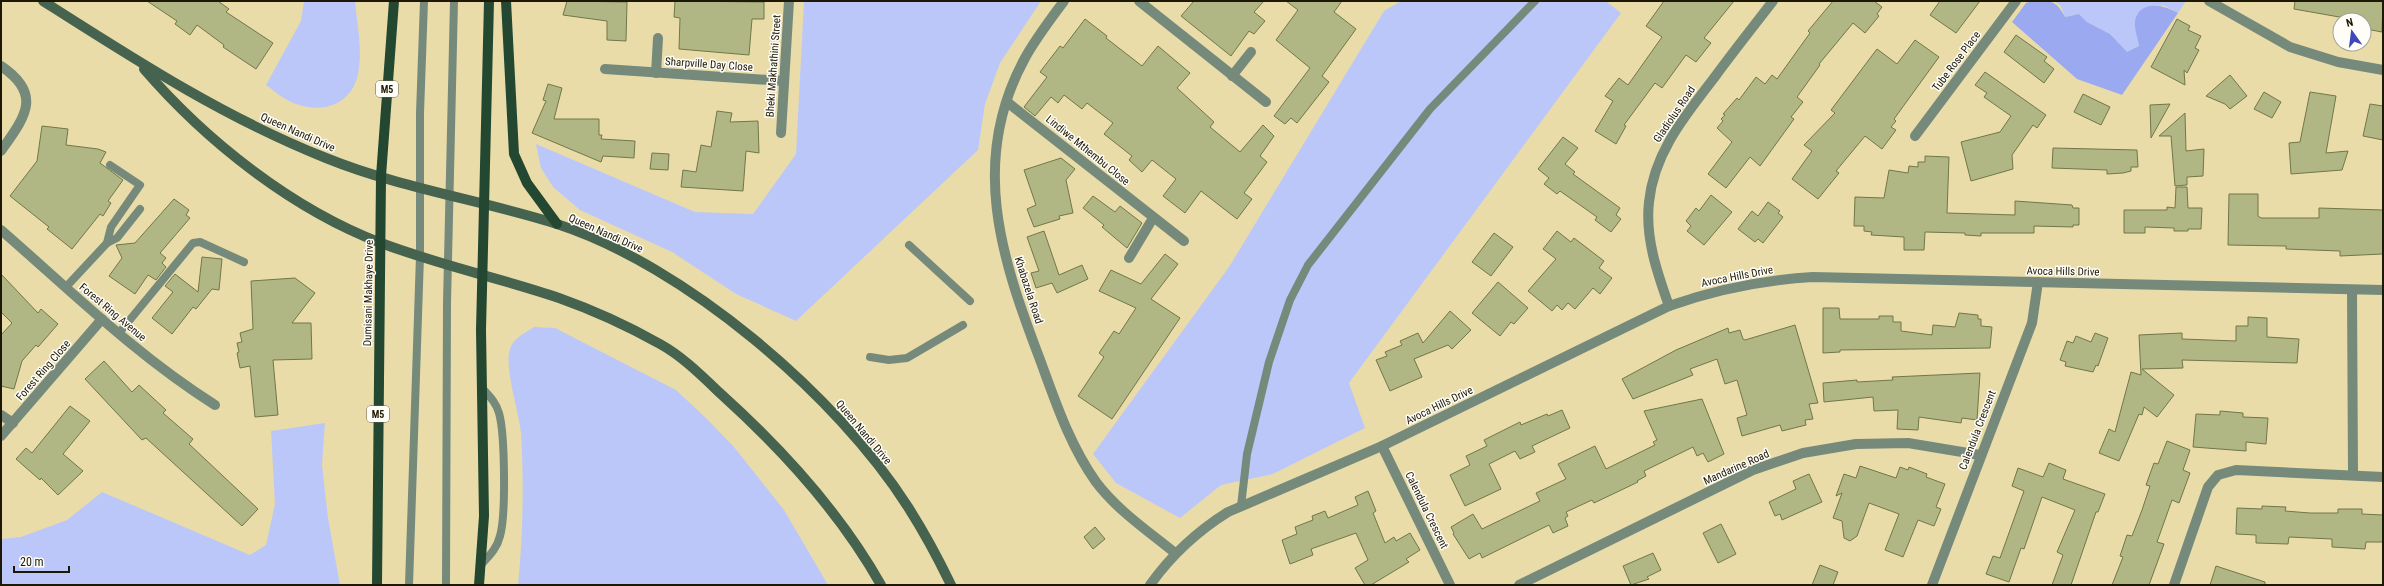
<svg xmlns="http://www.w3.org/2000/svg" width="2384" height="586" viewBox="0 0 2384 586" font-family="'Roboto Condensed',sans-serif">
<style>
.green{fill:#bbc7f9}
.forest{fill:#9baaf0}
.building{fill:#b0b785;stroke:#717747}
.lines{fill:none;stroke-linecap:round;stroke-linejoin:round}
.service{stroke:#768a7c;stroke-width:8}
.minor{stroke:#768a7c;stroke-width:10}
.secondary{stroke:#46634f;stroke-width:10}
.primary{stroke:#234730;stroke-width:10}
.labels{text-anchor:middle;stroke-width:3;stroke-linejoin:round;paint-order:stroke}
.shield{fill:#fefdf8;stroke:#605d4e;stroke-width:1}
.shield-label{font-size:10px;font-weight:bold;fill:#1d1805}
.street-label{font-size:11px;fill:#1d1805;stroke:#fefdf8}
</style>
<rect width="100%" height="100%" fill="#eadca9"/>
<g class="green">
<path d="M304,1h51c2,23 8,50 3,73 -7,34 -41,41 -69,27 -8,-4 -16,-11 -23,-16l35,-64z"/>
<polygon points="804,1 1041,1 1000,63 985,104 978,150 796,321 736,294 672,252 580,210 553,187 541,168 536,144 695,212 753,214 796,154"/>
<polygon points="1401,1 1606,1 1621,13 1349,383 1365,428 1273,474 1221,485 1180,518 1116,483 1093,454 1229,267 1384,11"/>
<polygon points="2054,1 2186,1 2178,13 2163,5 2135,21 2139,46 2127,53 2110,34 2087,22 2079,14 2065,17 2060,5"/>
<path d="M534,327l21,1 121,62 30,28 28,29 50,63 44,75h-310c5,-50 6,-102 3,-152 -2,-22 -17,-65 -11,-84 3,-11 15,-16 24,-22z"/>
<polygon points="325,423 322,465 328,518 340,585 1,585 1,539 21,537 67,520 102,492 250,555 266,545 275,504 271,431"/>
</g>
<path class="forest" d="M2031,1c21,0 25,-1 34,16l14,-3 8,8 23,12 17,18 12,-6c-1,-7 -5,-18 -4,-25 4,-21 28,-17 43,-8l-56,82 -45,-16 -65,-57 14,-19z"/>
<g class="building">
<polygon points="147,1 218,1 229,9 226,12 273,43 256,69 223,47 224,45 197,25 190,35 175,24 177,21"/>
<polygon points="567,1 627,2 626,41 607,40 607,21 563,15"/>
<polygon points="675,1 764,2 764,19 752,19 749,55 679,49 680,18 674,17"/>
<polygon points="1194,1 1264,1 1254,12 1265,21 1254,34 1249,31 1231,56 1181,16"/>
<polygon points="1286,1 1342,1 1334,12 1356,29 1322,76 1329,82 1297,123 1291,118 1285,124 1274,116 1310,68 1276,40 1298,10"/>
<polygon points="1664,1 1734,1 1704,38 1711,43 1696,62 1686,55 1662,88 1655,83 1624,125 1626,126 1616,144 1595,131 1613,101 1605,96 1619,78 1628,85 1662,37 1646,26"/>
<polygon points="1833,1 1874,1 1882,7 1877,14 1879,16 1865,33 1853,23 1819,64 1820,65 1797,97 1803,102 1791,117 1794,119 1760,166 1750,157 1726,188 1708,174 1732,142 1717,128 1723,121 1721,119 1725,115 1723,114 1737,98 1739,100 1756,77 1765,84 1772,75 1777,79 1810,33 1808,31"/>
<polygon points="1940,1 1980,1 1956,33 1930,15"/>
<polygon points="2295,1 2383,1 2382,32 2366,29 2367,24 2364,24 2364,20 2344,20 2345,18 2294,9"/>
<polygon points="1085,19 1107,36 1106,38 1142,66 1158,46 1190,73 1177,88 1214,122 1210,127 1240,152 1263,125 1274,136 1260,156 1267,162 1244,193 1252,199 1237,219 1201,191 1185,213 1163,196 1176,179 1152,160 1142,172 1129,160 1132,156 1104,134 1113,123 1087,103 1082,109 1064,95 1058,103 1051,97 1035,116 1024,107 1047,77 1040,72 1060,46 1063,48"/>
<polygon points="2177,19 2190,26 2188,30 2201,36 2195,48 2199,50 2187,73 2184,70 2185,85 2151,67"/>
<polygon points="2016,35 2047,57 2044,61 2054,69 2044,83 2004,52"/>
<polygon points="1915,40 1939,57 1894,119 1896,121 1891,127 1896,130 1882,149 1865,136 1836,171 1839,173 1818,199 1792,179 1812,151 1804,145 1835,113 1831,110 1877,49 1897,64"/>
<polygon points="1985,72 2046,115 2037,128 2033,125 2012,155 2013,169 1971,181 1961,142 2000,132 2011,116 1984,97 1987,93 1975,85"/>
<polygon points="2230,75 2247,96 2230,109 2225,104 2206,96"/>
<polygon points="548,84 562,88 554,119 599,119 599,135 602,135 601,139 635,141 634,158 603,156 601,162 532,133 546,101 543,100"/>
<polygon points="2264,92 2281,102 2272,118 2254,109"/>
<polygon points="2310,92 2336,96 2326,153 2348,151 2342,170 2291,174 2289,143 2300,142"/>
<polygon points="2083,94 2110,107 2101,125 2074,112"/>
<polygon points="2170,104 2151,138 2150,105"/>
<polygon points="2370,104 2383,106 2383,140 2363,136"/>
<polygon points="717,111 732,113 730,122 758,121 759,153 746,151 743,191 681,187 683,170 696,172 701,145 711,147"/>
<polygon points="2185,113 2186,151 2204,149 2203,176 2187,177 2187,185 2175,186 2171,136 2159,136"/>
<polygon points="42,126 68,129 66,145 98,149 106,152 100,163 123,180 108,201 111,203 103,216 100,214 72,249 47,229 49,227 10,196 37,161"/>
<polygon points="1563,137 1578,148 1565,164 1575,172 1573,174 1620,208 1616,215 1621,219 1611,232 1595,220 1597,217 1560,191 1557,194 1544,184 1549,178 1538,169"/>
<polygon points="2053,148 2137,150 2138,167 2131,167 2131,171 2123,173 2107,174 2107,170 2052,168"/>
<polygon points="652,153 669,154 668,170 650,169"/>
<polygon points="1925,156 1949,157 1947,213 2015,215 2015,201 2072,205 2073,208 2079,208 2079,225 2073,225 2073,227 2034,226 2034,233 1981,233 1981,236 1965,235 1965,233 1925,232 1924,250 1904,250 1904,237 1871,235 1872,232 1864,231 1864,226 1854,226 1855,197 1884,198 1889,170 1908,173 1909,166 1918,167 1918,162 1925,162"/>
<polygon points="1061,158 1075,169 1066,180 1073,213 1059,216 1060,219 1034,227 1027,209 1036,205 1024,170"/>
<polygon points="2176,187 2187,187 2188,208 2202,208 2201,229 2188,229 2188,231 2174,231 2174,228 2145,227 2145,233 2124,233 2124,210 2167,210 2167,207 2175,208"/>
<polygon points="2229,194 2258,194 2258,216 2261,218 2319,218 2319,208 2383,210 2383,254 2340,256 2340,251 2286,249 2286,246 2228,245"/>
<polygon points="1711,195 1732,212 1704,245 1687,231 1691,226 1686,221 1696,208 1699,211"/>
<polygon points="1093,196 1115,212 1120,206 1142,223 1127,248 1102,227 1104,225 1083,208"/>
<polygon points="174,199 189,210 186,215 190,218 160,253 166,258 162,263 166,267 156,280 148,275 135,294 109,276 122,258 116,245 135,243"/>
<polygon points="1768,202 1780,211 1778,213 1783,217 1763,243 1758,239 1755,242 1738,229 1752,211 1758,216"/>
<polygon points="1044,231 1059,275 1082,265 1088,279 1057,293 1052,283 1036,288 1031,273 1039,271 1027,237"/>
<polygon points="1557,231 1571,242 1574,238 1604,261 1599,268 1612,278 1600,294 1593,288 1575,309 1568,303 1562,310 1557,305 1552,311 1528,291 1556,259 1543,249"/>
<polygon points="1494,233 1513,247 1491,276 1472,262"/>
<polygon points="1165,254 1178,264 1151,299 1180,318 1112,419 1078,396 1104,357 1099,353 1114,331 1119,334 1136,308 1099,291 1111,270 1141,284"/>
<polygon points="202,257 222,259 219,290 212,289 196,309 193,307 172,334 152,318 173,292 165,286 175,274 198,292"/>
<polygon points="1,274 38,313 41,309 58,324 38,347 36,345 22,361 14,389 1,386 1,335 12,323 1,312"/>
<polygon points="295,278 315,293 292,323 311,323 312,359 273,360 278,415 255,417 250,366 240,368 237,353 239,352 237,343 242,342 240,333 253,329 251,281"/>
<polygon points="1498,282 1528,308 1514,324 1511,322 1500,336 1472,313"/>
<polygon points="1823,308 1839,308 1840,319 1879,319 1879,316 1893,316 1893,322 1901,322 1901,331 1932,335 1933,325 1955,327 1959,313 1978,315 1978,319 1981,319 1981,326 1992,327 1990,348 1840,350 1840,352 1823,353"/>
<polygon points="1450,311 1471,330 1452,349 1448,345 1414,359 1422,377 1390,391 1376,360 1387,356 1385,352 1402,345 1400,341 1418,333 1423,343"/>
<polygon points="2248,317 2267,318 2267,337 2299,339 2297,363 2182,360 2183,368 2142,369 2174,395 2157,417 2144,407 2142,415 2139,414 2119,461 2099,453 2109,429 2115,432 2131,372 2141,375 2139,335 2182,333 2182,339 2236,341 2236,326 2248,326"/>
<polygon points="1795,325 1818,403 1809,404 1813,419 1805,420 1806,425 1782,431 1780,425 1742,436 1737,418 1747,415 1737,380 1725,384 1717,359 1690,369 1693,375 1633,399 1622,379 1676,350 1728,328 1729,333 1740,330 1743,339 1745,340"/>
<polygon points="2095,333 2108,338 2098,366 2096,365 2093,372 2065,366 2066,362 2060,360 2067,341 2073,343 2076,336 2091,342"/>
<polygon points="104,361 132,392 139,385 166,410 163,413 193,439 189,444 258,509 242,526 146,438 142,440 85,379"/>
<polygon points="1980,373 1977,420 1962,418 1961,423 1919,417 1918,430 1897,429 1898,410 1874,411 1873,397 1824,402 1823,383 1857,380 1857,382 1893,380 1892,377"/>
<polygon points="1702,399 1724,454 1708,462 1703,453 1697,456 1693,447 1644,471 1646,476 1637,481 1638,482 1594,503 1592,500 1566,512 1568,516 1565,518 1568,526 1553,533 1549,525 1482,558 1480,553 1469,559 1453,534 1454,533 1451,527 1473,514 1482,529 1540,501 1536,493 1566,479 1558,464 1595,446 1606,469 1655,445 1653,442 1657,440 1644,411"/>
<polygon points="70,406 90,421 63,454 83,471 58,495 41,478 40,480 16,459 26,448 32,453"/>
<polygon points="1562,410 1570,428 1532,446 1535,452 1520,459 1515,451 1489,464 1501,489 1465,506 1450,475 1470,465 1466,456 1487,446 1484,440 1520,422 1521,425 1547,414 1548,416"/>
<polygon points="2220,411 2243,413 2243,417 2268,418 2266,444 2246,442 2246,451 2193,447 2196,414 2220,415"/>
<polygon points="2167,441 2190,450 2183,470 2190,473 2179,503 2172,500 2157,542 2164,544 2149,585 2112,585 2123,557 2120,556 2127,535 2132,536 2142,510 2150,486 2146,485 2154,463 2158,464"/>
<polygon points="2049,463 2066,470 2063,479 2105,494 2098,512 2096,512 2071,585 2052,585 2063,555 2057,552 2075,510 2042,497 2024,549 2021,548 2009,582 1986,574 1993,556 2000,558 2024,491 2012,486 2018,468 2043,477"/>
<polygon points="1860,466 1896,478 1900,467 1908,470 1909,467 1927,474 1926,477 1945,484 1936,507 1941,509 1934,526 1918,520 1903,557 1885,550 1899,514 1869,503 1857,536 1850,541 1844,538 1842,521 1833,518 1842,493 1836,496 1844,474 1856,478"/>
<polygon points="1809,474 1822,502 1782,520 1780,514 1775,516 1769,502 1796,489 1793,481"/>
<polygon points="1368,491 1376,511 1373,513 1385,543 1394,537 1396,541 1410,533 1420,550 1406,559 1409,562 1371,585 1365,585 1355,568 1368,560 1356,533 1311,549 1313,555 1290,564 1282,540 1297,534 1295,527 1313,520 1312,516 1325,511 1328,518 1358,505 1355,497"/>
<polygon points="2262,506 2286,507 2285,511 2310,513 2338,513 2338,509 2362,509 2362,514 2383,515 2383,542 2366,542 2365,549 2332,547 2332,539 2289,537 2288,544 2256,543 2256,535 2236,534 2237,508 2262,509"/>
<polygon points="1721,524 1736,554 1718,563 1703,533"/>
<polygon points="1095,527 1105,539 1093,549 1084,537"/>
<polygon points="1653,553 1661,570 1647,577 1649,579 1631,585 1623,566"/>
<polygon points="1820,565 1838,572 1833,585 1812,585"/>
<polygon points="2216,566 2265,582 2265,585 2210,585"/>
</g>
<g class="lines">
<g class="service">
<polyline points="107,243 111,227 140,185 110,165"/>
<polyline points="909,245 970,301"/>
<polyline points="66,287 107,243 117,238 140,209"/>
<polyline points="119,333 193,243 200,242 244,262"/>
<polyline points="870,357 889,360 907,358 963,325"/>
<polyline points="1241,506 1247,454 1269,362 1290,300 1308,265 1430,109 1535,1"/>
<path d="M480,566c8,-9 17,-17 20,-30 6,-20 5,-102 -1,-123 -3,-11 -10,-17 -17,-25"/>
<polyline points="409,585 420,256 420,113 424,1"/>
<polyline points="446,585 447,303 454,1"/>
</g>
<g class="minor">
<path d="M1064,1c-14,19 -28,37 -39,57 -56,102 -24,199 14,299 16,43 30,87 57,125 21,28 52,49 79,71"/>
<polyline points="1139,1 1266,102"/>
<polyline points="2209,1 2290,47 2338,62 2383,70"/>
<path d="M1,66c43,29 23,52 0,85"/>
<polyline points="605,69 784,81"/>
<polyline points="656,73 658,38"/>
<polyline points="1232,76 1251,52"/>
<polyline points="1007,102 1184,241"/>
<polyline points="781,133 789,1"/>
<polyline points="1915,136 2016,1"/>
<path d="M1,230c69,60 136,126 214,175"/>
<polyline points="1129,258 1153,218"/>
<polyline points="2352,290 2353,475"/>
<path d="M1669,306c-12,-34 -24,-68 -20,-104 5,-49 35,-85 65,-124 19,-26 39,-51 59,-77"/>
<polyline points="1,415 13,423"/>
<polyline points="1,436 102,319"/>
<polyline points="1382,446 1450,585"/>
<path d="M1150,585c22,-31 46,-53 78,-73l154,-66 287,-140c48,-17 94,-26 144,-29l570,13"/>
<polyline points="1519,585 1753,470 1803,453 1856,444 1908,443 1980,455"/>
<polyline points="1932,585 2032,323 2038,282"/>
<polyline points="2174,585 2208,487 2218,475 2236,470 2383,477"/>
</g>
<g class="secondary">
<path d="M43,1c91,58 182,117 283,157 74,30 155,42 231,66 127,41 280,171 351,283 16,25 30,51 43,78"/>
<path d="M144,69c62,72 148,140 237,174 58,22 119,35 178,55 34,12 69,28 101,46 22,12 42,32 61,50 62,56 119,118 160,191"/>
</g>
<g class="primary">
<polyline points="506,1 514,154 527,183 557,224"/>
<polyline points="377,585 381,176 394,1"/>
<polyline points="479,585 484,516 481,330 489,1"/>
</g>
</g>
<g class="labels">
<g class="shield">
<rect x="376" y="81" width="22" height="16" rx="3"/>
<rect x="367" y="406" width="22" height="16" rx="3"/>
</g>
<g class="shield-label">
<text x="387" y="93">M5</text>
<text x="378" y="418">M5</text>
</g>
<g class="street-label">
<text transform="translate(1956 61) rotate(-53)" y="4">Tube Rose Place</text>
<text transform="translate(709 64) rotate(4)" y="4">Sharpville Day Close</text>
<text transform="translate(773 66) rotate(-86)" y="4">Bheki Makhathini Street</text>
<text transform="translate(1674 114) rotate(-56)" y="4">Gladiolus Road</text>
<text transform="translate(298 132) rotate(24)" y="4">Queen Nandi Drive</text>
<text transform="translate(1088 150) rotate(39)" y="4">Lindiwe Mthembu Close</text>
<text transform="translate(606 233) rotate(24)" y="4">Queen Nandi Drive</text>
<text transform="translate(2063 271) rotate(1)" y="4">Avoca Hills Drive</text>
<text transform="translate(1737 276) rotate(-11)" y="4">Avoca Hills Drive</text>
<text transform="translate(1029 290) rotate(72)" y="4">Khabazela Road</text>
<text transform="translate(368 293) rotate(-89)" y="4">Dumisani Makhaye Drive</text>
<text transform="translate(113 312) rotate(40)" y="4">Forest Ring Avenue</text>
<text transform="translate(43 370) rotate(-49)" y="4">Forest Ring Close</text>
<text transform="translate(1439 405) rotate(-26)" y="4">Avoca Hills Drive</text>
<text transform="translate(1977 430) rotate(-69)" y="4">Calendula Crescent</text>
<text transform="translate(864 432) rotate(50)" y="4">Queen Nandi Drive</text>
<text transform="translate(1736 467) rotate(-24)" y="4">Mandarine Road</text>
<text transform="translate(1427 510) rotate(64)" y="4">Calendula Crescent</text>
</g>
</g>
<rect width="2384" height="586" fill="none" stroke="#1d1805" stroke-width="4"/>
<g transform="translate(2352 32) rotate(346)"><circle r="19" fill="#fefdf8" stroke="#a4a197"/>
<path d="M0-3L7 15L0 10L-7 15Z" fill="#4046bb"/>
<text y="-6" font-size="11" font-weight="bold" text-anchor="middle" fill="#1d1805">N</text>
</g>
<path d="M14 566v6h55v-6" fill="none" stroke="#1d1805" stroke-width="2"/>
<text x="20" y="566" font-size="12" fill="#1d1805" stroke="#fefdf8" stroke-width="3" paint-order="stroke">20 m</text>
</svg>
